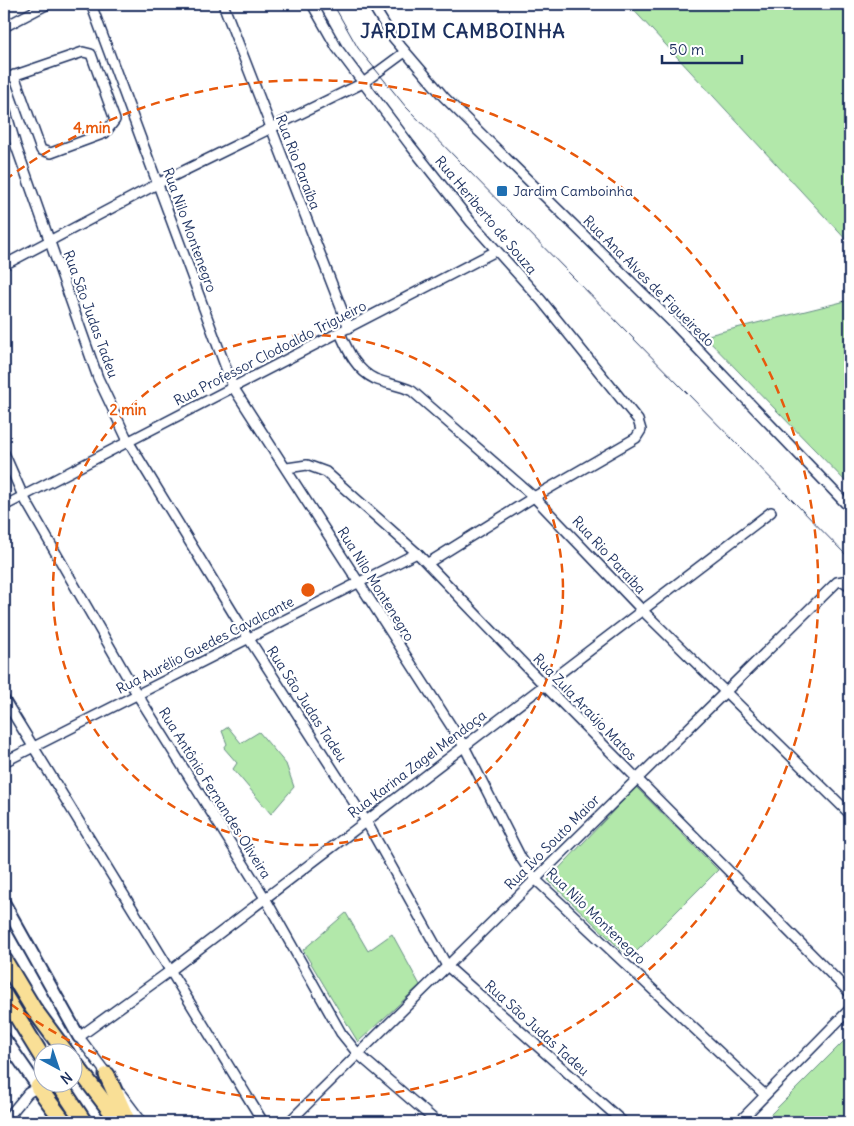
<svg xmlns="http://www.w3.org/2000/svg" width="854" height="1126" viewBox="0 0 854 1126" font-family="Delius,sans-serif">
<style>
.green{fill:#b2e8aa;stroke:#668c84}
.lines{fill:none;stroke-linecap:round;stroke-linejoin:round}
.minor-casing{stroke:#1b2f5e;stroke-width:12}
.tertiary-casing{stroke:#1b2f5e;stroke-width:15}
.trunk-casing{stroke:#1b2f5e;stroke-width:19}
.minor{stroke:#fff;stroke-width:9}
.tertiary{stroke:#fff;stroke-width:11}
.trunk{stroke:#f9df96;stroke-width:15}
.tram{stroke:#1b2f5e;stroke-width:1}
.ring{fill:none;stroke:#e8590c;stroke-width:2.5;stroke-dasharray:9 6}
.poi-dot{fill:#1f6fb2;stroke:#fff;stroke-width:2}
.labels{text-anchor:middle;stroke-width:4.5;stroke-linejoin:round;paint-order:stroke}
.street-label{font-size:14px;fill:#1b2f5e;stroke:#fff}
.poi-label{font-size:14px;fill:#1b2f5e;stroke:#fff;text-anchor:start}
.district-label{font-size:19px;font-weight:bold;letter-spacing:1px;fill:#1b2f5e;stroke:#fff}
.centre{fill:#e8590c;stroke:#fff;stroke-width:2.5}
.ring-label{font-size:15px;text-anchor:middle;font-weight:bold;fill:#e8590c;stroke:#fff;stroke-width:4.5;stroke-linejoin:round;paint-order:stroke}
</style>
<rect width="100%" height="100%" fill="#fff"/>
<filter id="ink" filterUnits="userSpaceOnUse"><feTurbulence type="fractalNoise" baseFrequency=".02" numOctaves="2"/><feDisplacementMap in="SourceGraphic" scale="10" xChannelSelector="R" yChannelSelector="G"/><feConvolveMatrix kernelMatrix="1 2 1 2 8 2 1 2 1" color-interpolation-filters="sRGB"/></filter>
<g filter="url(#ink)">
<g class="green">
<polygon points="628,4 850,4 850,244"/>
<polygon points="850,300 850,486 704,336"/>
<polygon points="228,727 241,743 259,732 286,764 294,787 271,814 233,769 237,763 224,748 227,744 222,731"/>
<polygon points="636,787 718,870 630,958 548,880"/>
<polygon points="346,913 368,951 392,934 420,985 358,1042 303,950"/>
<polygon points="850,1035 850,1122 763,1122"/>
</g>
<g class="lines">
<g class="minor-casing">
<g id="minor">
<polyline points="91,4 233,387 464,746 521,858 535,879 765,1095"/>
<polyline points="223,4 349,328"/>
<polyline points="312,4 337,48 410,145 471,222 541,300 638,420 641,430 636,438 534,497 428,563"/>
<polyline points="372,4 391,35 444,97 673,323 850,508"/>
<polyline points="4,27 48,4"/>
<polyline points="4,79 83,52 91,54 115,120 105,133 51,153 41,150 14,75"/>
<polyline points="4,105 16,146 98,378 128,441 249,639 366,821 447,966 623,1122"/>
<polyline points="4,265 159,183 363,83 405,52"/>
<path d="M340,333c8,18 16,37 35,46 12,5 25,6 37,12l122,106 108,113 208,204"/>
<polyline points="4,453 23,496 137,694 265,898 341,1033 358,1054 437,1122"/>
<polyline points="287,468 307,465 326,472 417,553 544,685 850,993"/>
<polyline points="4,506 496,251"/>
<polyline points="4,699 263,1122"/>
<polyline points="4,762 417,553"/>
<polyline points="109,1077 79,1037 170,971 771,512"/>
<polyline points="121,1094 142,1122"/>
<polyline points="4,1122 28,1093 38,1087"/>
<polyline points="289,1122 837,582 843,581 850,586"/>
<polyline points="739,1122 850,1009"/>
</g>
</g>
<g class="tertiary-casing">
<g id="tertiary">
<polyline points="4,903 79,1037"/>
<polyline points="4,1038 38,1087"/>
</g>
</g>
<g class="trunk-casing">
<g id="trunk">
<polyline points="4,960 33,1008 67,1054"/>
<polyline points="4,995 42,1057"/>
<polyline points="72,1060 119,1122"/>
<polyline points="107,1075 128,1122"/>
<polyline points="59,1084 84,1122"/>
<polyline points="38,1087 64,1122"/>
</g>
</g>
<use href="#minor" class="minor"/>
<use href="#tertiary" class="tertiary"/>
<use href="#trunk" class="trunk"/>
<polyline class="tram" points="333,4 358,48 406,107 850,559"/>
</g>
</g>
<g class="ring">
<circle cx="308" cy="590" r="255"/>
<path d="M5 180A510 510 0 1 1 5 1000"/>
</g>
<rect class="poi-dot" x="496" y="185" width="12" height="12" rx="2.5"/>
<g class="labels">
<g class="street-label">
<text transform="translate(298 162) rotate(69)" y="5">Rua Rio Paraíba</text>
<text transform="translate(486 215) rotate(50)" y="5">Rua Heriberto de Souza</text>
<text transform="translate(190 230) rotate(70)" y="5">Rua Nilo Montenegro</text>
<text transform="translate(649 281) rotate(45)" y="5">Rua Ana Alves de Figueiredo</text>
<text transform="translate(91 314) rotate(70)" y="5">Rua São Judas Tadeu</text>
<text transform="translate(270 353) rotate(-27)" y="5">Rua Professor Clodoaldo Trigueiro</text>
<text transform="translate(609 555) rotate(47)" y="5">Rua Rio Paraíba</text>
<text transform="translate(376 584) rotate(58)" y="5">Rua Nilo Montenegro</text>
<text transform="translate(205 645) rotate(-27)" y="5">Rua Aurélio Guedes Cavalcante</text>
<text transform="translate(307 704) rotate(57)" y="5">Rua São Judas Tadeu</text>
<text transform="translate(585 707) rotate(46)" y="5">Rua Zula Araújo Matos</text>
<text transform="translate(417 764) rotate(-37)" y="5">Rua Karina Zagel Mendoça</text>
<text transform="translate(215 793) rotate(58)" y="5">Rua Antônio Fernandes Oliveira</text>
<text transform="translate(552 842) rotate(-45)" y="5">Rua Ivo Souto Maior</text>
<text transform="translate(596 916) rotate(44)" y="5">Rua Nilo Montenegro</text>
<text transform="translate(537 1028) rotate(42)" y="5">Rua São Judas Tadeu</text>
</g>
<g class="poi-label">
<text x="513" y="196">Jardim Camboinha</text>
</g>
<g class="district-label">
<text x="463" y="38">JARDIM CAMBOINHA</text>
</g>
</g>
<circle cx="308" cy="590" r="8" class="centre"/>
<g class="ring-label">
<text x="92" y="133">4 min</text>
<text x="128" y="415">2 min</text>
</g>
<rect width="854" height="1126" fill="none" stroke="#fff" stroke-width="20"/>
<rect x="10" y="10" width="834" height="1106" fill="none" stroke="#1b2f5e" stroke-width="2" filter="url(#ink)"/>
<g transform="translate(58 1068) rotate(140)"><circle r="24" fill="#ffffff" stroke="#a4acbf"/>
<path d="M0-4L9 19L0 12L-9 19Z" fill="#1f6fb2"/>
<text y="-8" font-size="14" font-weight="bold" text-anchor="middle" fill="#1b2f5e">N</text>
</g>
<path d="M662 55v8h80v-8" fill="none" stroke="#1b2f5e" stroke-width="2.5"/>
<text x="669" y="55" font-size="15" fill="#1b2f5e" stroke="#ffffff" stroke-width="4" paint-order="stroke">50 m</text>
</svg>
